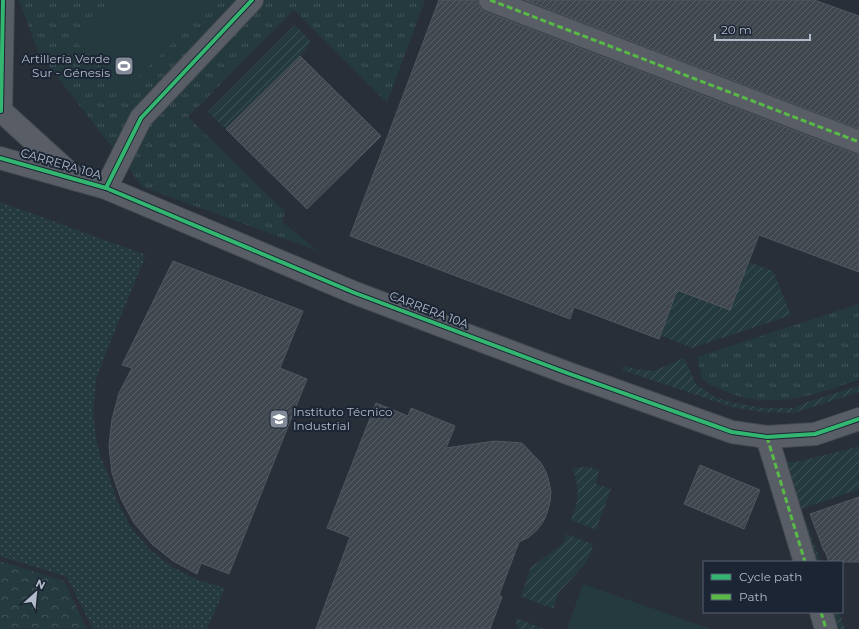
<svg xmlns="http://www.w3.org/2000/svg" width="859" height="629" viewBox="0 0 859 629" font-family="Montserrat,sans-serif">
<style>
.grass{fill:url(#grass-dots)}
.forest{fill:url(#forest-crowns)}
.park{fill:url(#park-tufts)}
.garden{fill:url(#garden-furrows)}
.pitch{fill:#253a3f}
.building{fill:url(#building-hatch);stroke:#505760}
.lines{fill:none;stroke-linecap:round;stroke-linejoin:round}
.pedestrian-casing{stroke:#454a51;stroke-width:24}
.minor-casing{stroke:#454a51;stroke-width:24}
.tertiary-casing{stroke:#454a51;stroke-width:24}
.pedestrian{stroke:#595e66;stroke-width:22}
.minor{stroke:#595e66;stroke-width:22}
.tertiary{stroke:#595e66;stroke-width:22}
.quiet{stroke:#58b947;stroke-width:3;stroke-dasharray:6 3;stroke-linecap:butt}
.cycleway-casing{stroke:#1b2534;stroke-width:6}
.cycleway{stroke:#33b770;stroke-width:4}
.labels{text-anchor:middle;stroke-width:4;stroke-linejoin:round;paint-order:stroke}
.poi-label{font-size:12px;fill:#b2bbca;stroke:#1b2534;text-anchor:end}
.street-label{font-size:12px;fill:#b2bbca;stroke:#1b2534}
</style>
<defs>
<pattern id="grass-dots" width="8" height="8" patternUnits="userSpaceOnUse"><rect width="8" height="8" fill="#253a3f"/><path d="M2 2h.1M6 6h.1" fill="none" stroke="#425559" stroke-width="1.8" stroke-linecap="round"/></pattern>
<pattern id="forest-crowns" width="20" height="18" patternUnits="userSpaceOnUse"><rect width="20" height="18" fill="#253a3f"/><path d="M2 6a3 3 0 1 1 6 0M12 15a3 3 0 1 1 6 0" fill="none" stroke="#425559"/></pattern>
<pattern id="park-tufts" width="24" height="20" patternUnits="userSpaceOnUse"><rect width="24" height="20" fill="#253a3f"/><path d="M3 7l-1-3M5 7V3M7 7l1-3M15 17l-1-3M17 17v-4M19 17l1-3" fill="none" stroke="#425559"/></pattern>
<pattern id="garden-furrows" width="10" height="10" patternUnits="userSpaceOnUse"><rect width="10" height="10" fill="#253a3f"/><path d="M-1 1l2-2M0 10L10 0M9 11l2-2" fill="none" stroke="#425559"/></pattern>
<pattern id="building-hatch" width="6" height="6" patternUnits="userSpaceOnUse"><rect width="6" height="6" fill="#40464e"/><path d="M-1 1l2-2M0 6l6-6M5 7l2-2" fill="none" stroke="#595f66"/></pattern>
</defs>
<rect width="100%" height="100%" fill="#282f39"/>
<polygon class="grass" points="0,202 146,255 107,350 96,380 93,411 96,439 101,458 108,474 117,501 130,526 149,549 171,566 195,579 225,588 207,629 93,629 67,577 0,556"/>
<polygon class="forest" points="0,561 64,581 87,629 0,629"/>
<g class="park">
<polygon points="19,0 425,0 387,103 294,10 188,117 285,212 282,222 318,251 143,187 38,52"/>
<path d="M859,304v76c-39,12 -70,26 -112,18 -13,-2 -27,-9 -40,-15l-5,-5 -5,-21z"/>
</g>
<g class="garden">
<polygon points="295,25 311,42 303,53 226,129 208,112"/>
<polygon points="749,262 773,271 791,315 692,348 660,335 677,290 730,310"/>
<polygon points="684,358 696,384 716,398 734,403 763,408 794,408 810,401 859,386 859,392 794,413 761,412 732,407 622,370 624,366 636,369 654,371"/>
<polygon points="859,446 859,489 801,509 821,562 796,562 764,468 766,462 795,462 842,451"/>
<path d="M586,467l13,2 -3,15 15,5 -15,41 -25,-10c8,-18 9,-34 1,-52z"/>
<polygon points="566,534 593,544 591,552 584,565 559,592 553,609 521,596 531,567 559,547 564,542"/>
<polygon points="813,612 839,612 845,629 819,629"/>
<polygon points="516,618 544,629 517,629"/>
</g>
<g class="pitch">
<polygon points="120,0 202,0 210,7 124,90 76,42"/>
<polygon points="583,584 711,629 567,629"/>
</g>
<g class="building">
<polygon points="439,0 478,0 480,8 486,12 855,154 859,154 859,272 759,235 730,310 677,290 659,339 574,307 570,319 350,236"/>
<polygon points="525,0 814,0 859,16 859,129"/>
<polygon points="300,56 381,136 307,209 226,129"/>
<polygon points="173,261 303,311 280,368 307,379 229,574 201,563 197,574 173,561 152,544 134,523 121,499 112,473 109,446 112,419 119,393 132,368 122,365"/>
<polygon points="376,403 408,416 411,408 455,426 446,448 495,441 522,443 541,463 546,472 549,482 551,492 550,502 547,513 543,522 537,530 529,537 519,542 499,595 502,597 490,629 316,629 350,537 327,528"/>
<polygon points="700,465 760,490 744,529 684,504"/>
<polygon points="859,497 859,562 829,562 825,551 824,551 810,514"/>
</g>
<g class="lines">
<g class="pedestrian-casing">
<g id="pedestrian">
<polyline points="490,0 859,142"/>
<polyline points="767,437 805,562"/>
<polyline points="821,612 826,629"/>
</g>
</g>
<g class="minor-casing">
<g id="minor">
<polyline points="0,110 77,180"/>
<polyline points="1,111 3,0"/>
<polyline points="106,188 141,118 252,0"/>
</g>
</g>
<g class="tertiary-casing">
<polyline id="tertiary" points="0,158 106,188 355,293 570,374 732,432 767,437 815,434 859,419"/>
</g>
<use href="#pedestrian" class="pedestrian"/>
<use href="#minor" class="minor"/>
<use href="#tertiary" class="tertiary"/>
<g class="quiet">
<polyline points="490,0 859,142"/>
<polyline points="767,437 805,562"/>
<polyline points="821,612 826,629"/>
</g>
<g class="cycleway-casing">
<g id="cycleway">
<polyline points="1,111 3,0"/>
<polyline points="0,158 106,188 355,293 570,374 732,432 767,437 815,434 859,419"/>
<polyline points="106,188 141,118 252,0"/>
</g>
</g>
<use href="#cycleway" class="cycleway"/>
</g>
<defs>
<g id="stadium-square" transform="scale(1)"><rect x="-9" y="-9" width="18" height="18" rx="4" fill="#828a97" stroke="#1b2534"/><path d="M0-5a6.5 5 0 1 0 0 10a6.5 5 0 1 0 0-10ZM-3.5-1.8h7v3.6h-7Z" fill="#fff"/></g>
<g id="university-square" transform="scale(1)"><rect x="-9" y="-9" width="18" height="18" rx="4" fill="#828a97" stroke="#1b2534"/><path d="M0-5L7-2L0 1L-7-2ZM-4 1L0 2.5L4 1V4Q0 6-4 4Z" fill="#fff"/></g>
</defs>
<g fill-rule="evenodd">
<use href="#stadium-square" x="124" y="66"/>
<use href="#university-square" x="279" y="419"/>
</g>
<g class="labels">
<g class="poi-label">
<text x="110" y="63">Artillería Verde<tspan x="110" dy="14">Sur - Génesis</tspan></text>
<text x="293" y="416" text-anchor="start">Instituto Técnico<tspan x="293" dy="14">Industrial</tspan></text>
</g>
<g class="street-label">
<text transform="translate(61 164) rotate(16)" y="4">CARRERA 10A</text>
<text transform="translate(429 310) rotate(21)" y="4">CARRERA 10A</text>
</g>
</g>
<rect x="703" y="561" width="140" height="52" fill="#1b2534" stroke="#576170"/>
<rect x="711" y="574" width="20" height="6" fill="#33b770" stroke="#576170"/>
<text x="739" y="581" font-size="12" fill="#b2bbca">Cycle path</text>
<rect x="711" y="594" width="20" height="6" fill="#58b947" stroke="#576170"/>
<text x="739" y="601" font-size="12" fill="#b2bbca">Path</text>
<g transform="translate(36 593) rotate(27)" stroke="#1b2534" stroke-width="3" paint-order="stroke">
<path d="M0-3L7 15L0 10L-7 15Z" fill="#b2bbca"/>
<text y="-6" font-size="11" font-weight="bold" text-anchor="middle" fill="#b2bbca">N</text>
</g>
<path d="M715 34v6h95v-6" fill="none" stroke="#b2bbca" stroke-width="2"/>
<text x="721" y="34" font-size="12" fill="#b2bbca" stroke="#1b2534" stroke-width="3" paint-order="stroke">20 m</text>
</svg>
